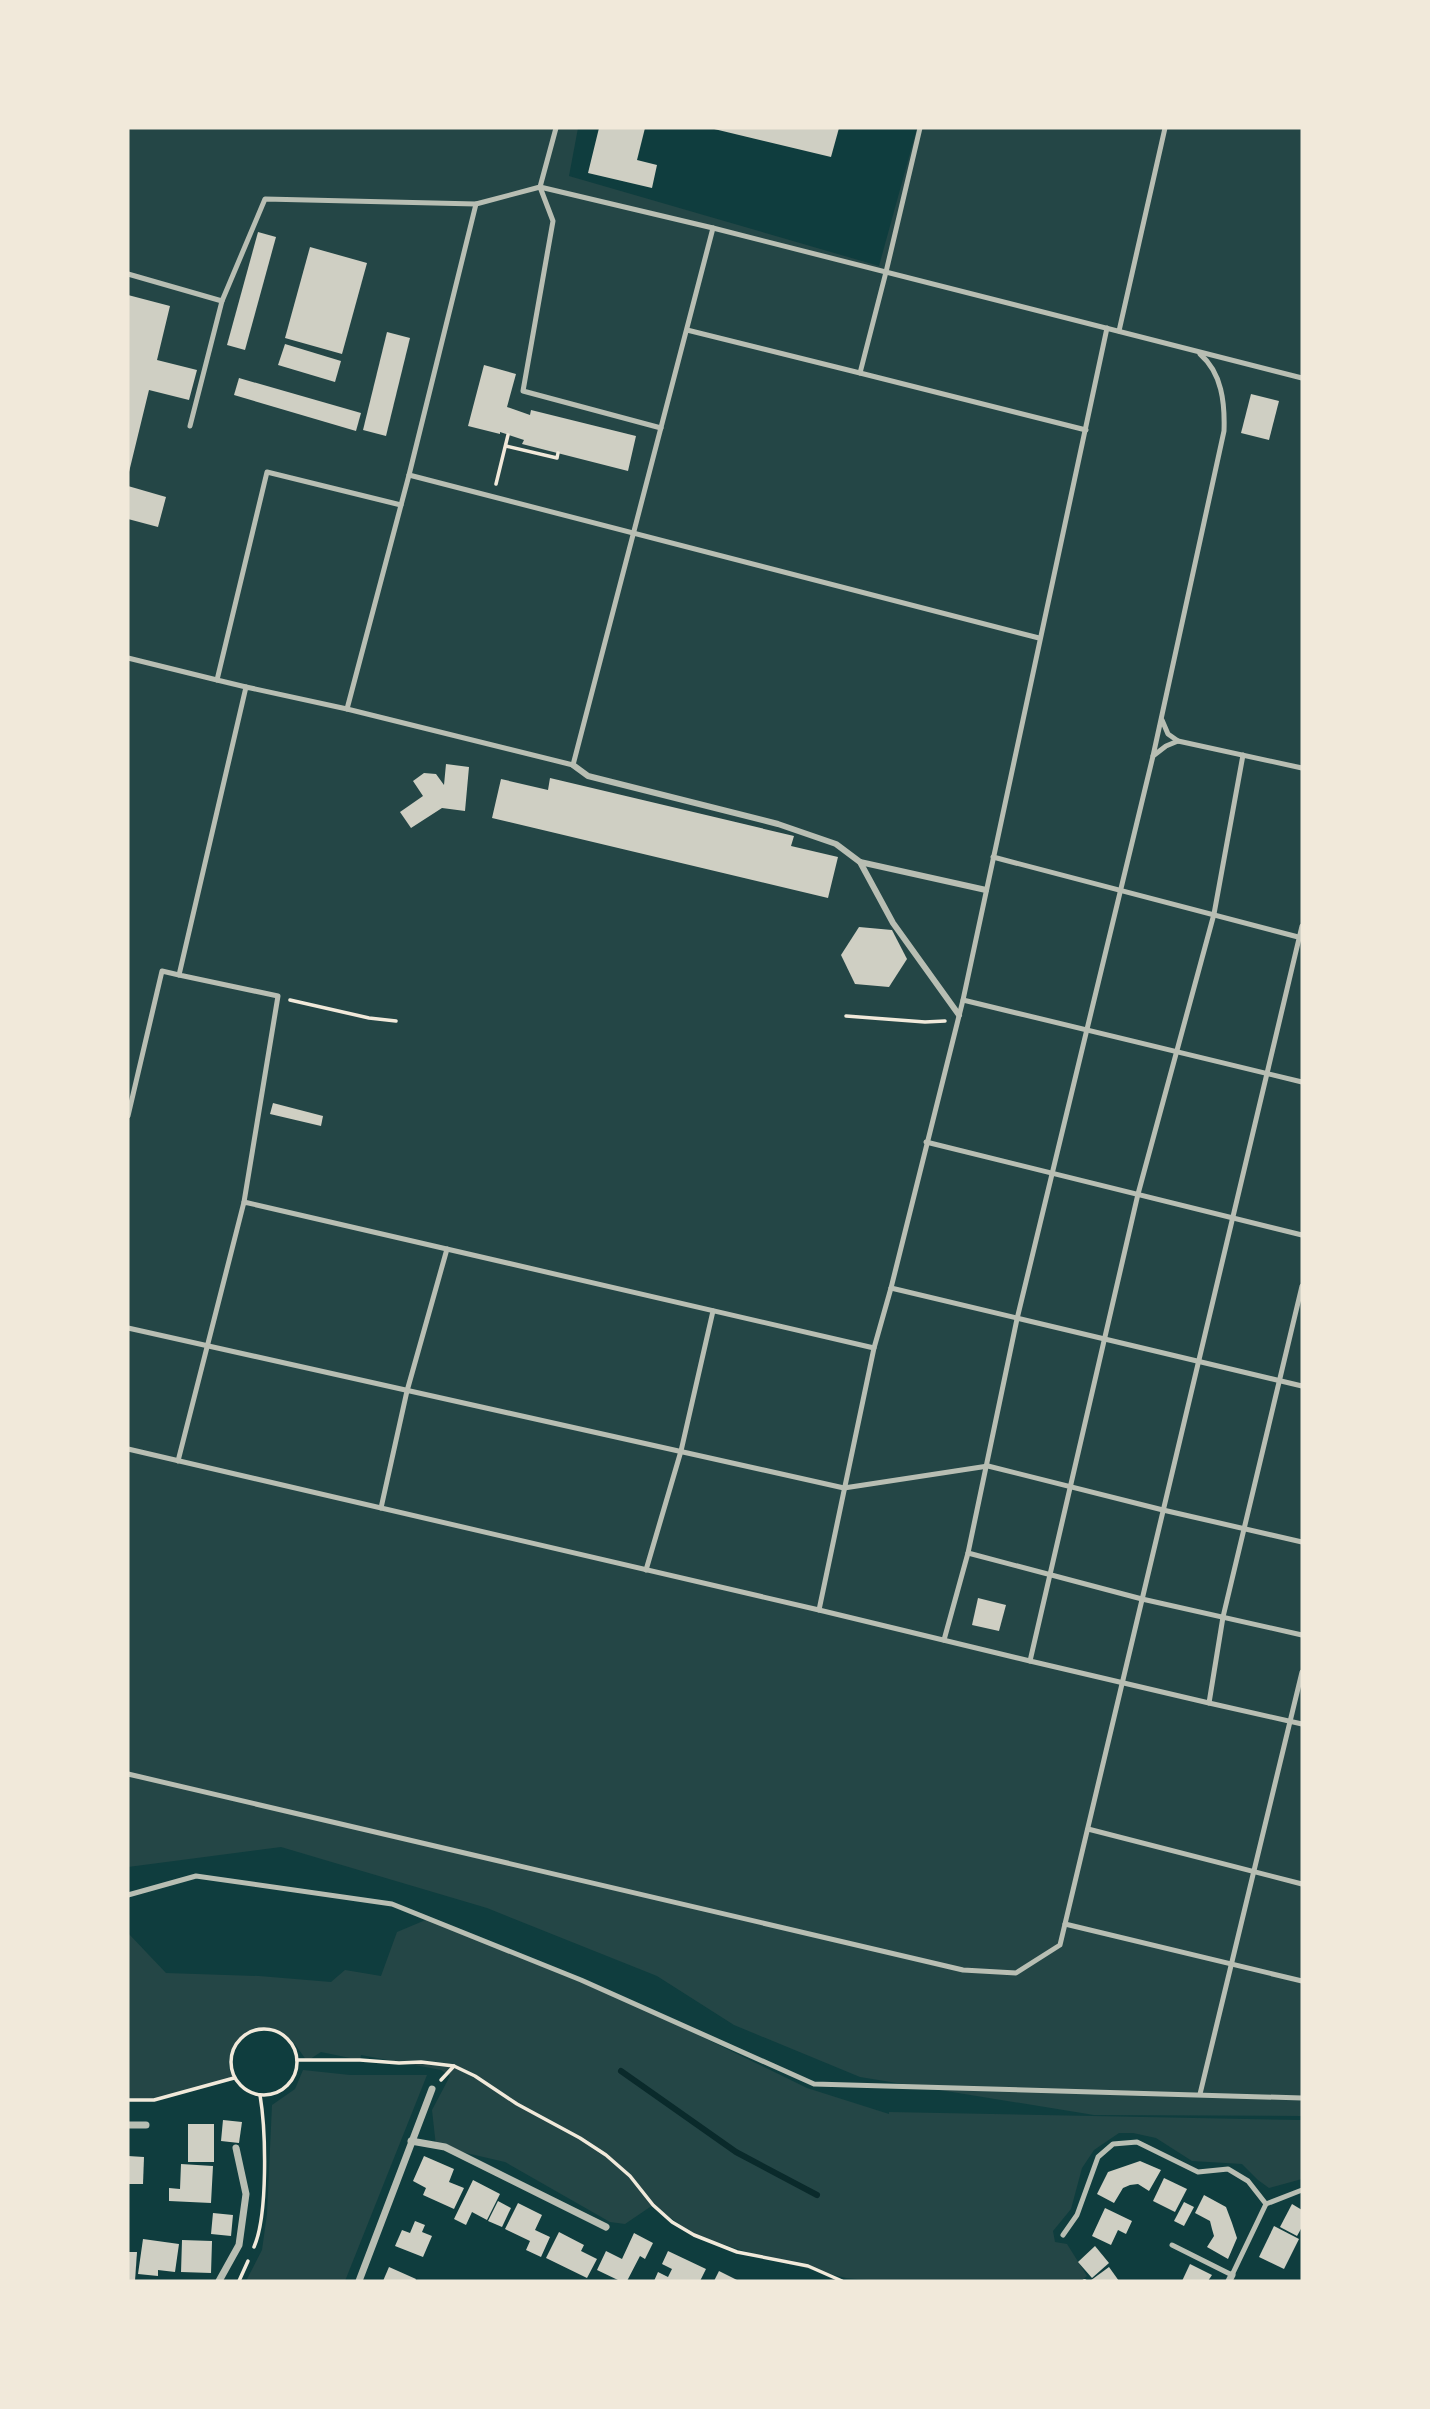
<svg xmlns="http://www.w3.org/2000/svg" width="1430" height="2409" viewBox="0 0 1430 2409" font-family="'PT Sans',sans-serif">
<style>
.green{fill:#244646}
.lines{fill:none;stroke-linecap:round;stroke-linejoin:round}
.stream{stroke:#0a2a2b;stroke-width:6}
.building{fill:#cfcfc3}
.path{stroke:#f1e9da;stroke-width:3.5}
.service{stroke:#b8beb3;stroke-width:5}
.pedestrian{stroke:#b8beb3;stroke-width:6}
.minor{stroke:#b8beb3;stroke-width:7}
</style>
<rect width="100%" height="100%" fill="#0f3d3e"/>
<g class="green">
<polygon points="128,128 578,128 569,176 879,266 917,128 1302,128 1302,2116 1094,2115 860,2077 734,2025 657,1976 487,1908 281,1847 128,1867"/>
<path d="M428,1919l221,92 158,77 82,26v-2l413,8v59l-33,9 -11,-8 -16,-16 -50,-3 -36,-23 -23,-5h-14l-25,17 -12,18 -11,41 -18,22 2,11 12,2 20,32 -6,5h-203l-32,-3 -74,-18 -78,-25 -41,-30 -28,19 -15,-2 -105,-60 -69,-16 -4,-36 18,-34 -9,-6 -80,-15 -1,5 -39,-8 -14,9c-6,-8 -14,-21 -22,-27 -22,-15 -59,6 -56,34 1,3 3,7 5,10l-80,22h-26v-167l38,40 93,3 72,6 14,-12 36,6 16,-44z"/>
<polygon points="303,2070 350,2075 427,2075 345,2281 246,2281 262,2250 267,2214 272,2105 295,2089"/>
</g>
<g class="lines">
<polyline class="stream" points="621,2071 736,2152 817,2195"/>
</g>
<g class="building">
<polygon points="599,128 645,128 637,160 657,165 652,188 588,173"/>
<polygon points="710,128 839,128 831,157"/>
<polygon points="258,232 276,237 245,350 227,345"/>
<polygon points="310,247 367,263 342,354 285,338"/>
<polygon points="128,295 170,306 157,360 197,370 189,400 149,390 129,472"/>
<polygon points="387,332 410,338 386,436 363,430"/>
<polygon points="285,344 341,361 335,382 278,365"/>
<polygon points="484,365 516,374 507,407 530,415 531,410 636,436 628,471 522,444 524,440 500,432 500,434 468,426"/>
<polygon points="239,378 361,413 356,431 234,395"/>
<polygon points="1251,394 1279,401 1269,440 1241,433"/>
<polygon points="128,486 166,497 158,527 128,519"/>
<polygon points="446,764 469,767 465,811 442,808 411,828 400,812 423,796 413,781 424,773 436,774 444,785"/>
<polygon points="550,778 794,836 791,846 838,857 828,898 492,818 501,779 548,790"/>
<polygon points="859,927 892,930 907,959 889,987 855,984 841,955"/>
<polygon points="273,1103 323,1116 321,1126 270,1114"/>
<polygon points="978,1598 1006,1605 999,1631 972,1625"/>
<polygon points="223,2120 242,2122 239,2143 221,2141"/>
<rect x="188" y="2124" width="26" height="38"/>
<polygon points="128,2156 144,2157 143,2184 128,2184"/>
<polygon points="424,2156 454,2169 449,2182 464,2188 454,2209 423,2195 426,2188 413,2181"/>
<polygon points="1140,2161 1161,2170 1149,2191 1138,2184 1130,2185 1123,2188 1114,2203 1097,2194 1108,2172"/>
<polygon points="181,2164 213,2166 211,2203 169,2201 169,2188 180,2189"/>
<polygon points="1164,2178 1187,2189 1175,2212 1153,2201"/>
<polygon points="473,2180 500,2194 487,2220 472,2212 466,2225 454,2219"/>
<polygon points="1204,2195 1226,2207 1232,2223 1237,2238 1228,2259 1207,2247 1214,2236 1212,2229 1210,2221 1195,2213"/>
<polygon points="498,2201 511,2208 502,2227 488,2221"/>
<polygon points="1184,2202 1194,2207 1184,2226 1174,2221"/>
<polygon points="518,2203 542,2215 535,2230 550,2237 541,2257 526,2250 530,2241 505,2229"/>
<polygon points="1292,2204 1302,2210 1302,2227 1297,2236 1280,2227"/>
<polygon points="1105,2208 1132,2221 1126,2234 1118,2230 1111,2245 1092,2236"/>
<polygon points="213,2213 233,2215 231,2236 211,2234"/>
<polygon points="415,2221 425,2225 422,2232 432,2236 423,2257 395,2246 402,2230 410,2233"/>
<polygon points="1274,2226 1299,2239 1284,2269 1259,2257"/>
<polygon points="559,2232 584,2245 581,2251 597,2259 587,2278 546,2258"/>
<polygon points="634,2233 653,2243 645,2259 640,2256 627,2281 620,2281 597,2270 606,2251 622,2259"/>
<polygon points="143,2239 179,2244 175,2272 158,2270 158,2276 138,2274"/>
<polygon points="182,2240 212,2241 211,2273 181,2272"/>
<polygon points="1095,2246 1109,2263 1092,2278 1078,2262"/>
<polygon points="668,2251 706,2269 700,2281 654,2281 658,2272 668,2277 672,2269 662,2264"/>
<polygon points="128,2252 137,2252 135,2281 128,2281"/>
<polygon points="1190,2264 1212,2275 1208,2281 1182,2281"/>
<polygon points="389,2267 416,2279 415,2281 383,2281"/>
<polygon points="1109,2267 1119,2281 1090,2281 1094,2278"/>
<polygon points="719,2271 739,2281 714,2281"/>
</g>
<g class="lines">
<g class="path">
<polyline points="506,446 557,458 558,453"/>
<polyline points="496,484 508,435"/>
<polyline points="290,1000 369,1018 396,1021"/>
<polyline points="846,1016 925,1022 945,1021"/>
<circle cx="264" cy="2062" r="33"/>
<polyline points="297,2060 360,2060 399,2063 421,2062 454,2066 475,2076 517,2104 580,2138 606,2155 630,2176 653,2205 672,2222 694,2235 737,2252 808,2266 842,2281"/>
<polyline points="441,2080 454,2066"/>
<polyline points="128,2100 154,2100 234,2078"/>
<path d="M254,2247c14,-32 12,-116 6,-152"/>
<polyline points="239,2281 248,2261"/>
<polyline points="1084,2281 1085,2281"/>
</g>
<g class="service">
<polyline points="556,128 540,187 553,221 523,391 661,428"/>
<polyline points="128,274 222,301 265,199 476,204 540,187 713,228 1302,378"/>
<polyline points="687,330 860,373 886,272 920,128"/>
<polyline points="1119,331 1165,128"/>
<polyline points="860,373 1086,430"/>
<polyline points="190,426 222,301"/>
<polyline points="409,475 1039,638"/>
<polyline points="128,658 217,680"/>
<polyline points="246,687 217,680 267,472 401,505"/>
<polyline points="347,709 409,475 476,204"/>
<polyline points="1162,720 1168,734 1178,741"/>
<polyline points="1243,755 1214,914 1138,1194 1030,1661 1209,1703 1223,1617 1302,1286"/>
<path d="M1153,756l71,-325c1,-28 -2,-58 -24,-77"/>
<polyline points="1302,768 1178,741 1166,746 1153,756 1017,1319 968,1553 1142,1599 1302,1635"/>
<polyline points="993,857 1302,938"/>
<polyline points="963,1000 1302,1082"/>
<polyline points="128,1116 162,971 179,975"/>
<polyline points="926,1142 1302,1235"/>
<polyline points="244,1202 278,996 179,975 246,687 347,709 573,765 713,228"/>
<polyline points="891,1288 1302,1386"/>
<polyline points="128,1328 844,1488 988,1466 1163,1510 1302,1542"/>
<polyline points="128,1449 819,1610 1030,1661"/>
<polyline points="178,1461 244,1202 874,1348"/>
<polyline points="381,1508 407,1391 447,1249"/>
<polyline points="646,1570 681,1451 713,1311"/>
<polyline points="819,1610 874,1348 891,1288 963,1000 1107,328"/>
<polyline points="944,1640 968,1553"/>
<polyline points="1209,1703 1302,1724"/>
<polyline points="128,1774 963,1970 1016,1973 1060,1945 1302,926"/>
<polyline points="1088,1829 1302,1884"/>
<polyline points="128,1895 196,1876 392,1904 581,1980 814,2084 1302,2098"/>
<polyline points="1065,1924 1302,1981"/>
<polyline points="1200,2094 1302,1672"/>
<polyline points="1063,2235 1077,2215 1098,2157 1113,2144 1137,2142 1198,2172 1228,2169 1248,2181 1266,2204"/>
<polyline points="1172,2245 1232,2275 1266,2204 1302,2190"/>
</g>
<g class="pedestrian">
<polyline points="573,765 588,776 778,824 836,844 860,862 893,923 959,1015"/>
<polyline points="860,862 986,890"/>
</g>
<g class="minor">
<polyline points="128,2125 146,2125"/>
<polyline points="411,2141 445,2147 606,2227"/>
<polyline points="219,2281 239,2245 246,2194 236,2148"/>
<polyline points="359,2281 432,2089"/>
<polyline points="1229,2281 1232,2275"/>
</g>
</g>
<rect width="1430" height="2409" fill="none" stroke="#f1e9da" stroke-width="259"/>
</svg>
